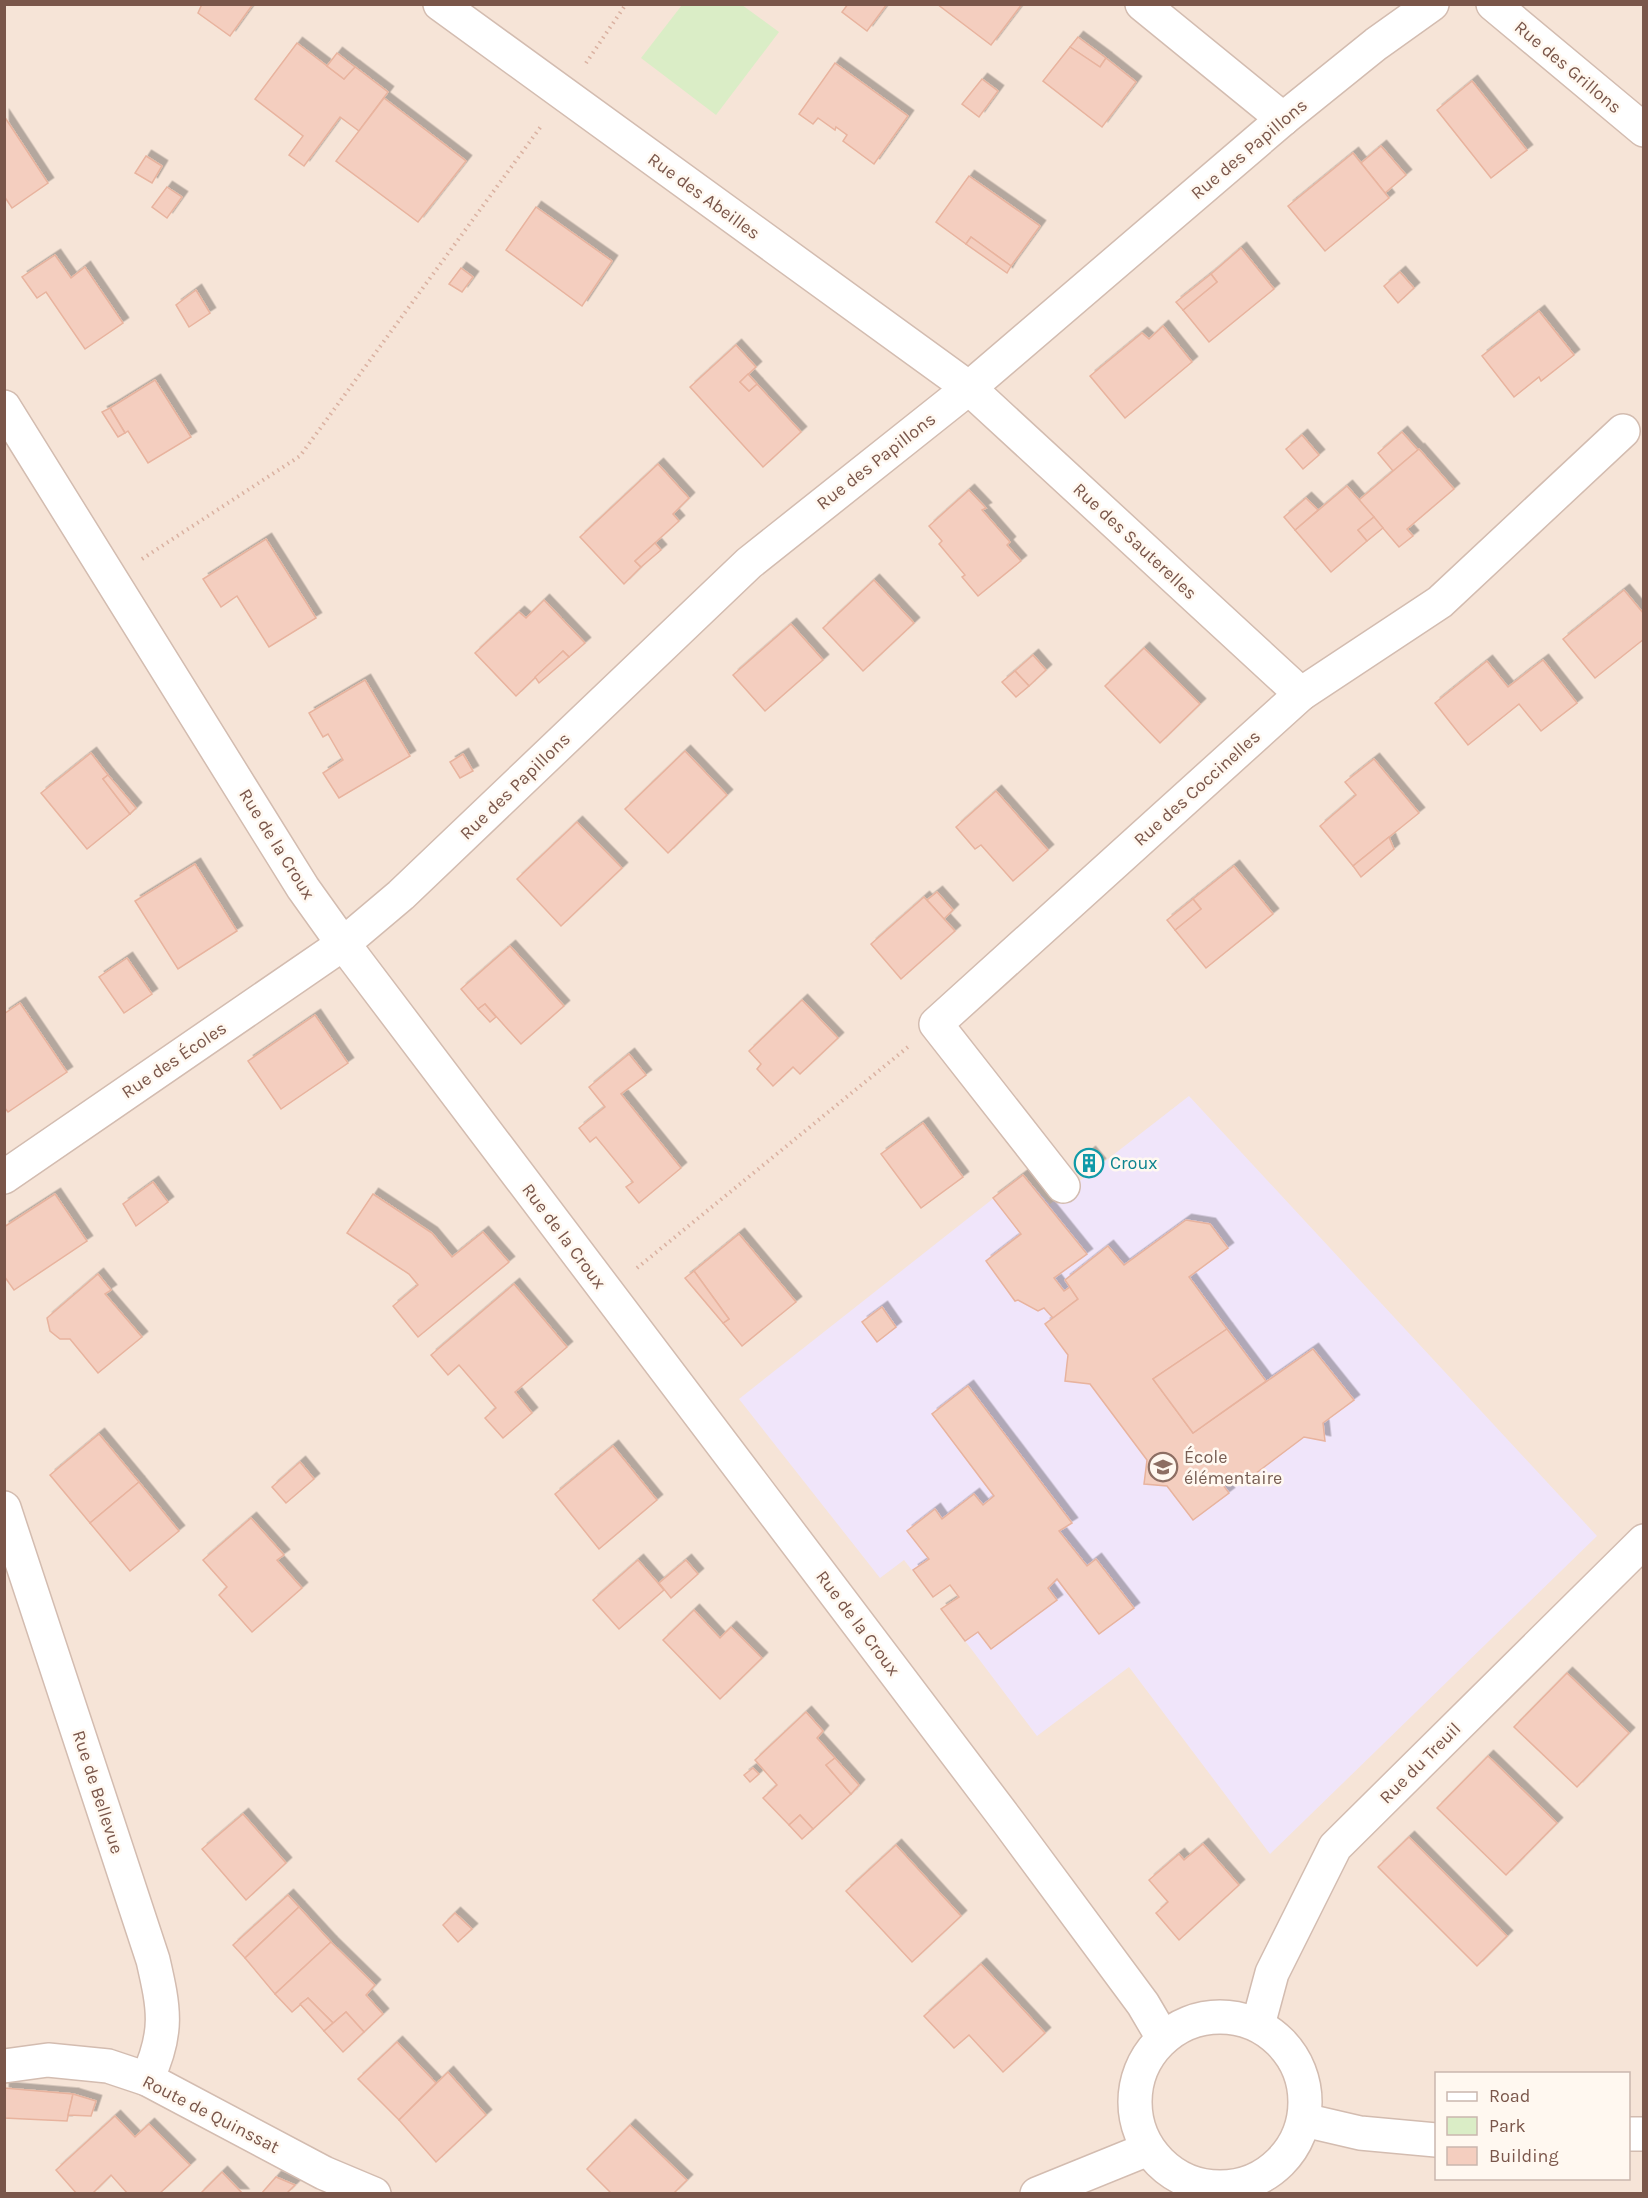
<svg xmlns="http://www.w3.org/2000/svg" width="1648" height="2198" viewBox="0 0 1648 2198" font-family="Karla,sans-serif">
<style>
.residential{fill:#f6e4d7;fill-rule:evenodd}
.education{fill:#f0e5fa}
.green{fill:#daedc6}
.building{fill:#f4cebf;stroke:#e8b39e;stroke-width:1.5;filter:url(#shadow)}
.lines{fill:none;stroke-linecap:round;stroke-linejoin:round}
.minor-casing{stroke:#d3bcb0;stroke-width:36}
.path{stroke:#dab1a1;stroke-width:4;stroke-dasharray:1.5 4.5;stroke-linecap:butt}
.minor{stroke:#fff;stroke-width:33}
.labels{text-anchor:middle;stroke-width:5;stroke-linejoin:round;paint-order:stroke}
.street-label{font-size:18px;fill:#7a564a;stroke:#fff8f0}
.culture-label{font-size:18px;fill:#0d838f;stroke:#fff8f0;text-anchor:start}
.education-label{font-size:18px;fill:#785e54;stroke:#fff8f0;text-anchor:start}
</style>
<defs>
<filter id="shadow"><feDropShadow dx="5.5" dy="-5.5" stdDeviation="0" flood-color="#0004"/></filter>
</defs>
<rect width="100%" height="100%" fill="#fdf3e9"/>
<path class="residential" d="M5,5h1638v2188l-1638,1zM1436,2074h192v104h-192z"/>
<polygon class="education" points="1189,1096 1597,1536 1270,1854 1129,1667 1037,1736 941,1609 958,1597 950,1585 933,1597 904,1560 880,1578 739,1399 1023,1175 1050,1204"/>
<polygon class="green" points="682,5 742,5 779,32 716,115 641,58"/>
<g class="building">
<polygon points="202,4 253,4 230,36 198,13"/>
<polygon points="848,4 887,4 867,31 842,12"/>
<polygon points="937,4 1022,4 991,45"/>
<polygon points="1078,37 1106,58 1100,67 1070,47"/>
<polygon points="297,43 344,79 354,66 388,92 359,131 340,117 304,166 289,155 303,136 255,99"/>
<polygon points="1070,47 1100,67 1106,58 1136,82 1102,127 1043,81"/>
<polygon points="337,53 355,67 344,79 327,66"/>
<polygon points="835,63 908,116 874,164 843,141 847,135 836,127 835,130 818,118 813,124 799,114"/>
<polygon points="982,79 998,91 979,117 962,104"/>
<polygon points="1472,81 1527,150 1491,178 1437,110"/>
<polygon points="384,98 466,161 418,222 336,161"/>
<polygon points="4,116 48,183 12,208 4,196"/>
<polygon points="1381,146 1406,175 1385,193 1361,163"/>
<polygon points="1353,153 1389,198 1325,251 1288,206"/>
<polygon points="146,156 162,166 152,183 135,173"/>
<polygon points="969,176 1040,226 1011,266 971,237 966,244 936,222"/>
<polygon points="167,187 182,197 167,218 152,207"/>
<polygon points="536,207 612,261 582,306 506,250"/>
<polygon points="971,237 1011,266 1007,273 966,244"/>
<polygon points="1241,248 1274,289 1209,342 1183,310 1217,282 1211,274"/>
<polygon points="55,255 71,278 85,267 123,323 85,349 46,292 37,298 22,277"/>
<polygon points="461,268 473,277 462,292 449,284"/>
<polygon points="1400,272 1414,288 1398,303 1384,286"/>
<polygon points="1211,274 1217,282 1183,310 1176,302"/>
<polygon points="196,290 210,313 189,327 176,305"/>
<polygon points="1539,311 1574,355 1541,381 1539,377 1514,397 1482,356"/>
<polygon points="1163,326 1192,362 1125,418 1090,376 1142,333 1149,339"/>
<polygon points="736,345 756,367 740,382 749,391 757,384 801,432 763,467 690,387"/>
<polygon points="748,374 757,384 749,391 740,382"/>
<polygon points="155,380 191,437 148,463 128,431 125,433 110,408"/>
<polygon points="110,408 125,433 118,437 102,412"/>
<polygon points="1402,432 1418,450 1393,471 1378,453"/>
<polygon points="1302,435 1319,455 1303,469 1286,449"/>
<polygon points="1419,449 1454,489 1407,529 1413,536 1399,547 1359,500"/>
<polygon points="658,464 689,498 673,514 679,521 635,561 641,567 624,584 580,537"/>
<polygon points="1347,486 1374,517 1358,530 1367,541 1331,572 1295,530"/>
<polygon points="969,490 986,508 982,510 1010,542 1007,545 1021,561 978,596 962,577 965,575 939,544 942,541 929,526"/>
<polygon points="1306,498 1318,510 1295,530 1284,517"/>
<polygon points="1374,517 1383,528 1367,541 1358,530"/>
<polygon points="266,539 316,618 269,647 237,596 221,607 203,579"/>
<polygon points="655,543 661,550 641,567 635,561"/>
<polygon points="874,580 914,623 863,671 823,628"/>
<polygon points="1624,590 1644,614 1644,639 1595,678 1563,639"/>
<polygon points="544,600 585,643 569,657 563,651 516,696 475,653 519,612 526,618"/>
<polygon points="791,624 823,660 765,711 733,675"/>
<polygon points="1144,648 1200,704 1160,743 1105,686"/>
<polygon points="563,651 569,657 539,683 535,677"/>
<polygon points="1033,655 1046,670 1029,686 1015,671"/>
<polygon points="1543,660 1577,703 1541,731 1519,704 1468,745 1435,703 1487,661 1508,687"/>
<polygon points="1015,671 1029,686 1016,697 1002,682"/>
<polygon points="365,680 410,756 339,798 323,773 343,760 328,734 323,737 309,713"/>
<polygon points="685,751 727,795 668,853 625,809"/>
<polygon points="91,753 108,775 103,779 130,814 87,849 41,793"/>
<polygon points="463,754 473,771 460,778 450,762"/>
<polygon points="1374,759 1419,813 1353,866 1320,826 1356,795 1345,782"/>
<polygon points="108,775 136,808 130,814 103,779"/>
<polygon points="996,791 1048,850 1013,881 981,845 975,849 956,827"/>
<polygon points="577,822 622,868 561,926 517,879"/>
<polygon points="1389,837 1394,849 1361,877 1353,866"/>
<polygon points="195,864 237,931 178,969 135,901"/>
<polygon points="1234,866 1273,914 1206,968 1175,930 1201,909 1193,899"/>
<polygon points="937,892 953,910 944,919 927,900"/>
<polygon points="924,897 955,931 901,979 871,944"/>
<polygon points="1193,899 1201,909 1175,930 1167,920"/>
<polygon points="510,946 564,1006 521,1044 485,1004 478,1009 461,989"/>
<polygon points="127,958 152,994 124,1013 99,977"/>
<polygon points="802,1000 838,1038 800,1074 793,1067 773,1086 757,1069 761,1064 749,1051"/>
<polygon points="20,1003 67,1072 8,1112 4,1107 4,1014"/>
<polygon points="485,1004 496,1017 490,1022 478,1009"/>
<polygon points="315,1015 348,1063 281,1109 248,1061"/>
<polygon points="629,1054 646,1075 621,1094 681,1168 639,1203 626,1187 633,1182 596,1137 590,1142 579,1128 605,1107 589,1087"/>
<polygon points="923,1123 963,1177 921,1208 881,1154"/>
<polygon points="1090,1152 1100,1164 1088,1174 1077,1163"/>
<polygon points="1023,1175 1087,1254 1054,1278 1064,1291 1070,1287 1078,1299 1053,1318 1044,1308 1038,1311 1018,1300 1015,1301 986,1261 1021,1234 993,1198"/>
<polygon points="153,1182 168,1202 136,1226 123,1204"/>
<polygon points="55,1194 87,1241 14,1290 4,1276 4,1227"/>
<polygon points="373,1194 432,1233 452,1257 483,1232 509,1262 418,1337 393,1306 418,1285 409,1274 347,1233"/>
<polygon points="1186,1220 1210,1224 1228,1248 1189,1277 1227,1329 1153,1379 1193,1433 1313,1349 1354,1400 1323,1423 1325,1441 1304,1437 1247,1480 1241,1472 1223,1485 1229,1493 1193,1520 1167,1486 1144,1484 1147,1460 1090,1384 1065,1381 1068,1355 1045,1324 1078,1299 1065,1280 1108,1246 1124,1265"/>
<polygon points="739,1234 796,1302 742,1346 723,1323 729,1319 694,1271"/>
<polygon points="694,1271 729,1319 723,1323 685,1278"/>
<polygon points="98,1274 111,1290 105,1294 142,1337 98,1373 70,1339 60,1339 50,1331 47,1318"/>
<polygon points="514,1284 567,1347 515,1392 532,1413 503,1438 485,1418 496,1408 459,1365 448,1375 431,1355"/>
<polygon points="882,1307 896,1327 877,1342 862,1322"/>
<polygon points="1227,1329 1266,1381 1193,1433 1153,1379"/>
<polygon points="968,1386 1072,1523 1059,1531 1087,1566 1096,1559 1134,1608 1099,1634 1057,1579 1048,1588 1057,1600 991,1649 978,1632 965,1641 941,1609 959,1597 950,1585 933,1597 913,1570 929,1559 907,1531 935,1509 942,1519 974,1494 983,1505 994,1496 932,1414"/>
<polygon points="99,1434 139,1482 90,1523 50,1475"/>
<polygon points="613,1446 657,1500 599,1549 555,1494"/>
<polygon points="300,1462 314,1479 286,1503 272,1487"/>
<polygon points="139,1482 179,1531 130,1571 90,1523"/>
<polygon points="251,1518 284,1555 277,1560 302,1588 252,1632 219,1595 227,1587 203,1560"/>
<polygon points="638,1560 664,1590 619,1629 593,1600"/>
<polygon points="686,1560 698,1574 671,1598 659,1583"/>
<polygon points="694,1610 720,1638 731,1627 762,1658 720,1699 663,1640"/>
<polygon points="1567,1673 1629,1733 1577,1787 1514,1727"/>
<polygon points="806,1712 823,1731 817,1738 835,1758 826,1765 851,1794 813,1829 800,1815 789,1825 763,1798 777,1785 755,1760"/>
<polygon points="1488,1756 1557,1823 1506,1875 1437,1808"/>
<polygon points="835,1758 859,1785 851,1794 826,1765"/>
<polygon points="753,1768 759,1774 750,1782 744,1775"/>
<polygon points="243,1814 286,1863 246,1900 202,1849"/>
<polygon points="800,1815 813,1829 802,1839 789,1825"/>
<polygon points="1409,1837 1507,1936 1477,1966 1378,1867"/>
<polygon points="1203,1844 1239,1885 1179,1940 1156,1913 1168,1902 1149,1880 1179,1854 1184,1860"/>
<polygon points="896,1845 961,1916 912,1962 846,1891"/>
<polygon points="288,1895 299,1907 245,1958 233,1945"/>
<polygon points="299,1907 331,1942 275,1994 245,1958"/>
<polygon points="455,1913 472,1929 458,1942 443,1925"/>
<polygon points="331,1942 375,1985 366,1995 383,2014 364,2032 346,2012 333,2023 308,1998 292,2012 275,1994"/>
<polygon points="981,1964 1045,2033 1003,2072 969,2035 954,2048 924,2016"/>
<polygon points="308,1998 333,2023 324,2031 300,2004"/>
<polygon points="346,2012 364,2032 343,2052 324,2031"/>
<polygon points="397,2042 436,2083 399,2120 358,2079"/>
<polygon points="448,2072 486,2115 436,2162 399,2120"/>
<polygon points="4,2088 73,2094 67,2121 4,2118"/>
<polygon points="73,2094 96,2101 91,2116 68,2115"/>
<polygon points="115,2116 135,2137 149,2124 190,2165 159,2194 128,2194 111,2175 92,2194 77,2194 56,2170"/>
<polygon points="630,2125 687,2180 673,2194 612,2194 587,2169"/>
<polygon points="222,2172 243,2194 200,2194"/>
<polygon points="276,2177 295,2185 286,2194 261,2194"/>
</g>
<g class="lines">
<g class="minor-casing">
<g id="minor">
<polyline points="440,4 969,388 1301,694"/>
<polyline points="1142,4 1283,119"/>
<polyline points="1493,4 1644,130"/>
<polyline points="4,407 303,888 333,930 1009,1823 1143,2004 1163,2038"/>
<polyline points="4,1177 343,944 401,895 749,563 969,388 1283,119 1376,44 1432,4"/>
<polyline points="1063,1186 936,1024 1301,694 1440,602 1623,431"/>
<path d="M4,1508l149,452c11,48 16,72 -6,119"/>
<circle cx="1220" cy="2102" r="85"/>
<polyline points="1258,2025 1272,1973 1335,1847 1644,1541"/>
<polyline points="4,2066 48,2060 108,2066 147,2079 324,2173 374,2194"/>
<polyline points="1304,2120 1360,2133 1436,2140"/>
<polyline points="1628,2134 1644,2134"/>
<polyline points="1037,2194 1148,2149"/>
</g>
</g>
<g class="path">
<polyline points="586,63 626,4"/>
<polyline points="142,559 300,456 542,125"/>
<polyline points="637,1268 908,1047"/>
</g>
<use href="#minor" class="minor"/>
</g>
<defs>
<g id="building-ring" transform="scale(1.5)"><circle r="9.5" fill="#fff8f0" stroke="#0f9aa8" stroke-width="1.5"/><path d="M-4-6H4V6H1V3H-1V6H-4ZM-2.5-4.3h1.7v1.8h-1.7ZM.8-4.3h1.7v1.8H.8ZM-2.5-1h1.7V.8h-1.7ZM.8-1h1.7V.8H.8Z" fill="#0f9aa8"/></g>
<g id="school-ring" transform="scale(1.5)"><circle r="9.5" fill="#fff8f0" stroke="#8d6e63" stroke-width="1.5"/><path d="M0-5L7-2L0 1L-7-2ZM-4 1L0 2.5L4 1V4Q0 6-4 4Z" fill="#8d6e63"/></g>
</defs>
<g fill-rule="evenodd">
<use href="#building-ring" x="1089" y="1163"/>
<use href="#school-ring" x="1163" y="1467"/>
</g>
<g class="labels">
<g class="street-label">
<text transform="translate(1568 67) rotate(40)" y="6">Rue des Grillons</text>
<text transform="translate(1249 149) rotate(-40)" y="6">Rue des Papillons</text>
<text transform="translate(704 196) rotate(36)" y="6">Rue des Abeilles</text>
<text transform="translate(876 461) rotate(-38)" y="6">Rue des Papillons</text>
<text transform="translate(1135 541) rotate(43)" y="6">Rue des Sauterelles</text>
<text transform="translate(515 786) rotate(-44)" y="6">Rue des Papillons</text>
<text transform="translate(1197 788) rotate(-42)" y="6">Rue des Coccinelles</text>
<text transform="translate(277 844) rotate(58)" y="6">Rue de la Croux</text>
<text transform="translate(174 1060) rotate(-34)" y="6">Rue des Écoles</text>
<text transform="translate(564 1236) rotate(53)" y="6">Rue de la Croux</text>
<text transform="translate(858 1623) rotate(53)" y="6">Rue de la Croux</text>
<text transform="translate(1420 1763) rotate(-45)" y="6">Rue du Treuil</text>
<text transform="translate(98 1792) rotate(72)" y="6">Rue de Bellevue</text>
<text transform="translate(211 2114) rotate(27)" y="6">Route de Quinssat</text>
</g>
<g class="culture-label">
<text x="1110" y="1169">Croux</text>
</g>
<g class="education-label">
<text x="1184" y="1463">École<tspan x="1184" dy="21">élémentaire</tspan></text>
</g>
</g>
<rect width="1648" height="2198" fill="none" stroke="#7a564a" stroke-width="12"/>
<rect x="1435" y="2072" width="195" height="108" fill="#fff8f0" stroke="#cab7ae" stroke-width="1.5"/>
<rect x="1447" y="2092" width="30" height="9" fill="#ffffff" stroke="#cab7ae" stroke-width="1.5"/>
<text x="1489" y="2102" font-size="18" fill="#7a564a">Road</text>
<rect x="1447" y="2117" width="30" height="18" fill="#daedc6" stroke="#cab7ae" stroke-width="1.5"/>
<text x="1489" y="2132" font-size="18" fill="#7a564a">Park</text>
<rect x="1447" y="2147" width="30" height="18" fill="#f4cebf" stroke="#cab7ae" stroke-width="1.5"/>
<text x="1489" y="2162" font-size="18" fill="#7a564a">Building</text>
</svg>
